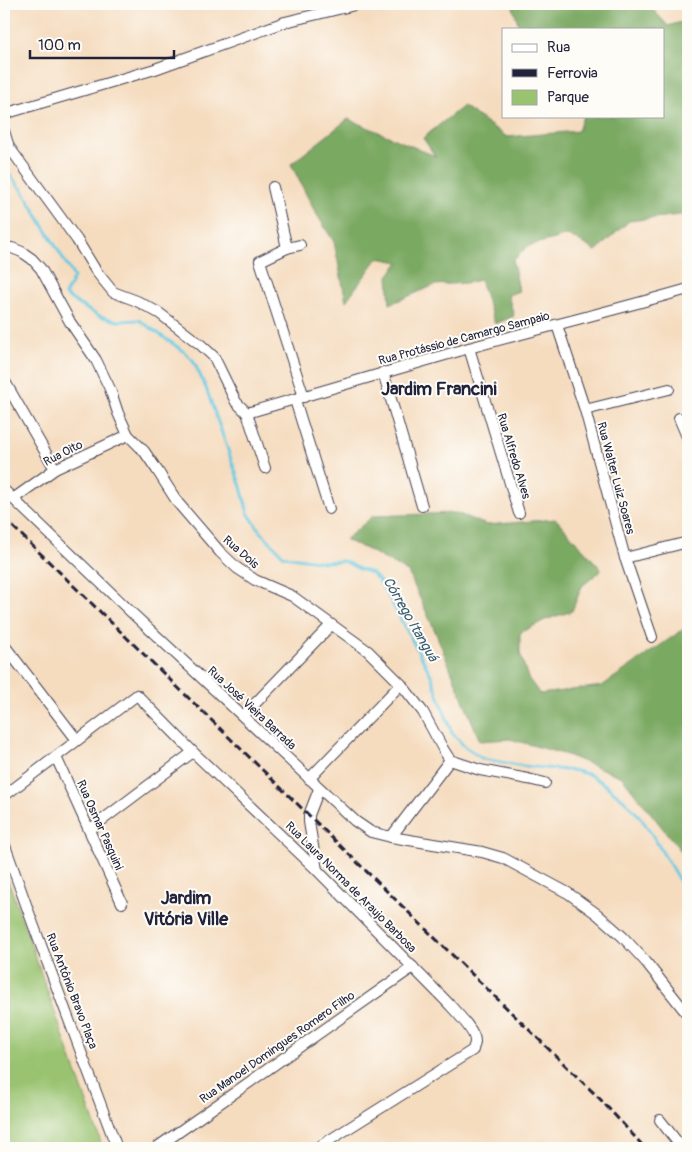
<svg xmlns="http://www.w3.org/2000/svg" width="692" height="1152" viewBox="0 0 692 1152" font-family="Pangolin,sans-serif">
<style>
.green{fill:#99c36f;stroke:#5e7255}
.forest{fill:#7aa962;stroke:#4e664e}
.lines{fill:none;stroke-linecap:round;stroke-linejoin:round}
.stream{stroke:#63c7e0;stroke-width:3}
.minor-casing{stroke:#423e4f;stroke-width:12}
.minor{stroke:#fff;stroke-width:10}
.rail{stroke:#22223b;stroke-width:3;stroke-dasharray:8 4;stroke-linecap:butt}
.labels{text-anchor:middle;stroke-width:4;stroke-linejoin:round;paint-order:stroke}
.street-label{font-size:12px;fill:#22223b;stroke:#fdfcf7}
.water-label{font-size:14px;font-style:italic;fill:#395c75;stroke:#fdfcf7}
.district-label{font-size:18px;font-weight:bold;fill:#22223b;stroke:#fdfcf7}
</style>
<rect width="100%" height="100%" fill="#fdfcf7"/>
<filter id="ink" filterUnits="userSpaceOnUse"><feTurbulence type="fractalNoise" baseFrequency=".02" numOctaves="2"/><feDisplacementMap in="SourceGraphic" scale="10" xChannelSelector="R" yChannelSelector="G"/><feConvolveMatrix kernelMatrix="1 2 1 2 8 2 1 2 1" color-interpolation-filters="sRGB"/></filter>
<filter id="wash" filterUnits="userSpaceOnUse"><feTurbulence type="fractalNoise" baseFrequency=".0096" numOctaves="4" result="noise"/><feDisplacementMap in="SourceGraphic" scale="20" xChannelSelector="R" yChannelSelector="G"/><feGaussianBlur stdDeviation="1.12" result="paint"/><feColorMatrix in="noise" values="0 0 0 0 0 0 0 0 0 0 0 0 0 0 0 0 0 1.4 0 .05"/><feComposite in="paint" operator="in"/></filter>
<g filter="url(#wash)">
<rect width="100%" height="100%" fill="#f5dcbf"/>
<polygon class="green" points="4,869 103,1148 4,1148"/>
<g class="forest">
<polygon points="512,4 648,4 668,26 688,20 688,214 629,221 596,251 568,235 528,246 513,261 519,291 508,295 514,316 495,324 480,280 465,283 435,285 390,304 388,276 399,262 378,258 346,301 334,242 314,210 291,164 348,119 435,156 423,138 463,106 507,137 578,131 583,116 663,116 663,29 520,29"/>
<polygon points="456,513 487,525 556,519 602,570 582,586 572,611 545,620 520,633 520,653 528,678 540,694 602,686 688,626 688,860 622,777 567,755 510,739 480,741 435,631 408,572 368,550 345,540 373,516"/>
</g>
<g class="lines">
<polyline class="stream" points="4,168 23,191 74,277 65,295 80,305 99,316 118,321 139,320 182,350 193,360 206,388 241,487 248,513 260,531 284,556 324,562 344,561 359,569 372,573 381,583 431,675 452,733 465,747 483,759 524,766 577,771 590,775 604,784 625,801 640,817 650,831 680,882 688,894"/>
</g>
</g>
<g filter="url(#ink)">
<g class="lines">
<g class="minor-casing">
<g id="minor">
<polyline points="4,114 155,69 285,22 359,4"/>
<polyline points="4,131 9,147 77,240 96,271 113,292 137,301 159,313 201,345 214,357 236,402 247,413 265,468"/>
<polyline points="273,187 287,248"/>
<polyline points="300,245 287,248 260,261 304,397"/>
<polyline points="4,248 12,248 22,252 32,259 41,269 70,322 96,360 110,389 118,413 128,435 144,451 157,470 178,503 220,552 237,568 255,580 292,596 368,651 401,684 423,712 443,749 450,760 480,770 528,779 545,783"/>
<polyline points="557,325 585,410 625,558 652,637"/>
<polyline points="469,348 519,513"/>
<polyline points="383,372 422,506"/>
<polyline points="4,380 55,469"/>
<polyline points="295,400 329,509"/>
<polyline points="585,410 669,389"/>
<path d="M247,413c74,-21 148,-44 222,-65 73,-20 146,-38 219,-59"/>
<polyline points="679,418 688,439"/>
<polyline points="4,490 132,613 355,821 371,832 391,837 482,852 503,858 568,893 597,914 623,937 646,962 688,1015"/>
<polyline points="13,499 55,469 128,435"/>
<polyline points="625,558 688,542"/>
<polyline points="4,645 77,740"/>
<polyline points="243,716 331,625"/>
<polyline points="56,757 122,903"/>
<polyline points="309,779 401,684"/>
<path d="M4,796l133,-101 56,57 124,118 130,132c8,9 29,29 28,40 0,3 -2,5 -2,8l-156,98"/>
<polyline points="89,830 193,752"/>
<polyline points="391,837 450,760"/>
<polyline points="4,843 33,924 117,1148"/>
<polyline points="317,870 309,822 309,815 319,789"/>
<polyline points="660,1120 682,1148"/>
<polyline points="156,1148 413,967"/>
</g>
</g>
<use href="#minor" class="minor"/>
<polyline class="rail" points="4,518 600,1099 645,1148"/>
</g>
</g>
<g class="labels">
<g class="street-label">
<text transform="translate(464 338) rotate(-15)" y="4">Rua Protássio de Camargo Sampaio</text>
<text transform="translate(63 453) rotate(-27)" y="4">Rua Oito</text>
<text transform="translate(514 456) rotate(73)" y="4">Rua Alfredo Alves</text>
<text transform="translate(616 478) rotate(75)" y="4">Rua Walter Luiz Soares</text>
<text transform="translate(241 552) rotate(41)" y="4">Rua Dois</text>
<text transform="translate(252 708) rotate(43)" y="4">Rua José Vieira Barrada</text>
<text transform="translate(100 825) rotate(66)" y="4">Rua Osmar Pasquini</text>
<text transform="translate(351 887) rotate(45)" y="4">Rua Laura Norma de Araujo Barbosa</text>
<text transform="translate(72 991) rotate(69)" y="4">Rua Antônio Bravo Plaça</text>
<text transform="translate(277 1047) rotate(-35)" y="4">Rua Manoel Domingues Romero Filho</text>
</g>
<g class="water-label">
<text transform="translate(411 619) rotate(60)" y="5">Córrego Itanguá</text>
</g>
<g class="district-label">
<text x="439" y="395">Jardim Francini</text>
<text x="186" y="904">Jardim<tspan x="186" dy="21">Vitória Ville</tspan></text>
</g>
</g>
<rect width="692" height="1152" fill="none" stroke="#fdfcf7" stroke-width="20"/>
<rect x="502" y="28" width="162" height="90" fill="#fdfcf7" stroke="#a5a5ac"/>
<rect x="512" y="44" width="25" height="8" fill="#ffffff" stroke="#a5a5ac"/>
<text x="547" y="52" font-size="15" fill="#22223b">Rua</text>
<rect x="512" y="69" width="25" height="8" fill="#22223b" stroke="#a5a5ac"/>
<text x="547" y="78" font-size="15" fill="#22223b">Ferrovia</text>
<rect x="512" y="90" width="25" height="15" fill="#99c36f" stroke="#a5a5ac"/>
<text x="547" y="102" font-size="15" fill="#22223b">Parque</text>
<path d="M30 50v8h144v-8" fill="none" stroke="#22223b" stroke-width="2.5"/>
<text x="38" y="50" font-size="15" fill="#22223b" stroke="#fdfcf7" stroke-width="4" paint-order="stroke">100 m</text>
</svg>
